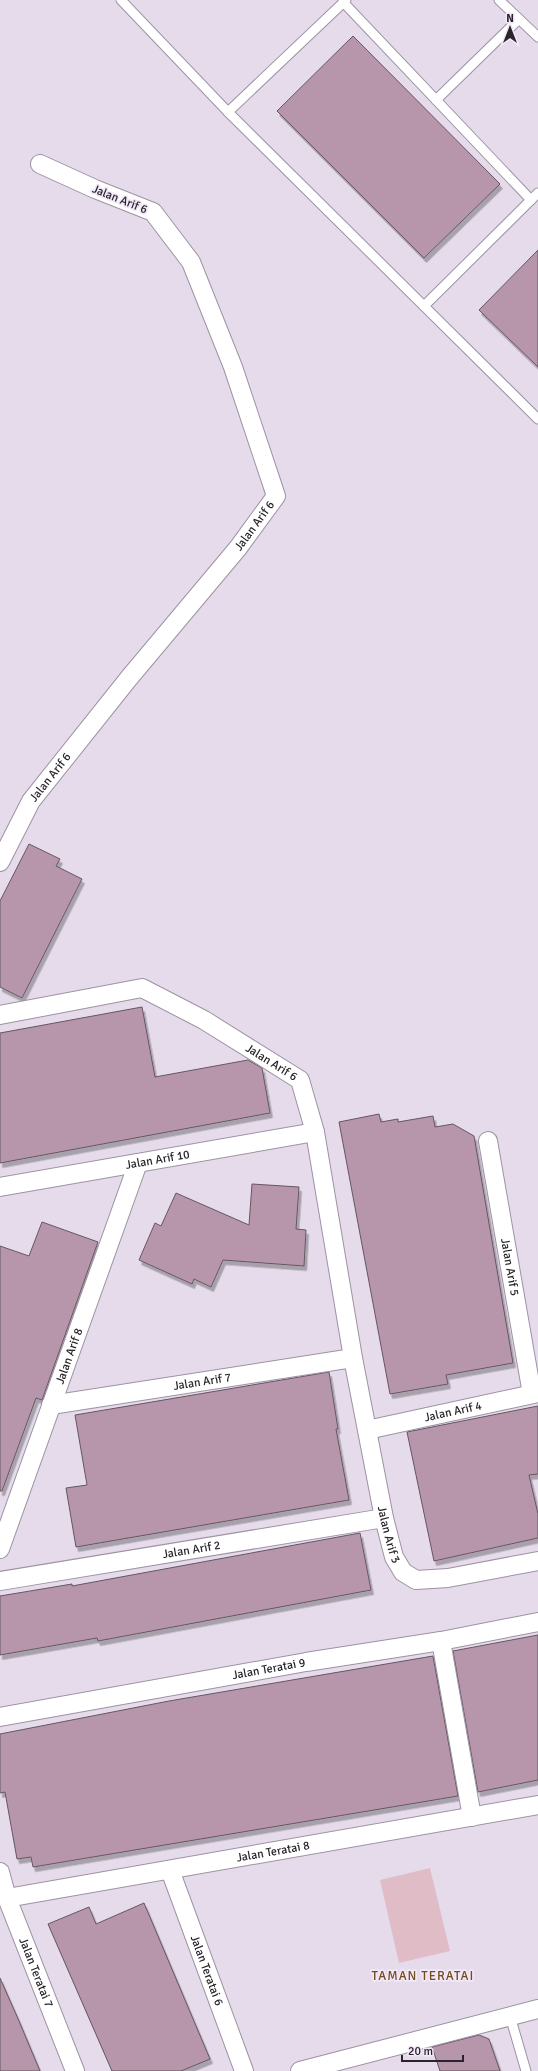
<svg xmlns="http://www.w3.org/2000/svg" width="538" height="2071" viewBox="0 0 538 2071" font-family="Signika,sans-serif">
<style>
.green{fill:#e0bdc6}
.building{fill:#b796ac;stroke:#655660;filter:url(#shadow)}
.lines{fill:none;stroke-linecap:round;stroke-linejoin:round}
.lane-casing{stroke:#9d93a2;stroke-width:11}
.street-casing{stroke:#9d93a2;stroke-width:20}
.lane{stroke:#fff;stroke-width:9}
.street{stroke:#fff;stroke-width:18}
.labels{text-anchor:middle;stroke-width:3.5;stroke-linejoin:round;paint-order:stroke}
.street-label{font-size:12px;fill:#29252b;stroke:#f3e8f8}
.neighbourhood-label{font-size:13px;letter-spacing:1px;fill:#724d1d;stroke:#f3e8f8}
</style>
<defs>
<filter id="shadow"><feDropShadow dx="2.5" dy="4.5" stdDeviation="0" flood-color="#0004"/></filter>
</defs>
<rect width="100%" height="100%" fill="#e5dbeb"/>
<polygon class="green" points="430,1868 450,1951 399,1963 380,1880"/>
<g class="building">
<polygon points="353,36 500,184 424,258 277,111"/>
<polygon points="538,250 538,367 479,310"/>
<polygon points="29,844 60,859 56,866 82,879 22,998 0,987 0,901"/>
<polygon points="142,1007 155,1077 248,1060 262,1068 270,1113 0,1163 0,1033"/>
<polygon points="379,1114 381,1122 398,1119 398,1122 433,1116 435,1127 453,1124 474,1136 513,1363 446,1375 448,1384 390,1394 339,1122"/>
<polygon points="252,1184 299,1187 296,1229 306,1230 304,1266 223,1260 211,1287 194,1279 192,1284 139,1260 155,1223 161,1226 176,1193 249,1225"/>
<polygon points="42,1222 98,1242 42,1400 36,1398 2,1491 0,1491 0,1246 29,1256"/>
<polygon points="329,1372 338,1429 336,1429 349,1500 76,1547 66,1488 87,1485 75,1415"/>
<polygon points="538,1406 538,1474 529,1475 538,1514 538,1538 434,1561 407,1432"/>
<polygon points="360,1533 371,1590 98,1641 97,1638 0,1655 0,1596 72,1584 72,1586"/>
<polygon points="538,1635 538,1780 478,1792 453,1651"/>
<polygon points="433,1656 458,1796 33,1867 31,1857 17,1859 5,1792 0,1793 0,1734 169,1701"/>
<polygon points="144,1903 210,2059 181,2071 112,2071 48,1924 89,1907 96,1924"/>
<polygon points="0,1978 19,2021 40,2071 0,2071"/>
<polygon points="479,2035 489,2039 500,2071 440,2071 432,2047"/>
</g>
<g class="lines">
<g class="lane-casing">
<g id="lane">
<polyline points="121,0 228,112 538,419"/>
<polyline points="499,0 538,37"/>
<polyline points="343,2 531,200"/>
<polyline points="436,100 519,19"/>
<polyline points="228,112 346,0"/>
<polyline points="424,306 538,193"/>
<polyline points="510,2016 526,2071"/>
</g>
</g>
<g class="street-casing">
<g id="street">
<path id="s1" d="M0,862l31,-61 98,-123 109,-130 38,-52 -43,-129 -42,-105 -38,-50 -58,-23 -55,-25"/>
<path id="s2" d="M0,1015l142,-27 62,32 96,60 15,52 38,226 31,160 10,39 9,15 13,8 32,-2 90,-17"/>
<path id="s3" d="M488,1141l44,253"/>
<path id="s4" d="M0,1187l315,-55"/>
<path id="s5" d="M51,1405l302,-47"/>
<path id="s6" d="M367,1430l171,-37"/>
<path id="s7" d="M0,1549l138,-386"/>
<path id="s8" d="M0,1581l384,-63"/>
<polyline points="441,1641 472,1817"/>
<path id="s9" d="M0,1717l306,-55 135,-21 97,-19"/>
<path id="s10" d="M170,1870l74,201"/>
<path id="s11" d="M0,1872l7,26 68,173"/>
<path id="s12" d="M7,1898l531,-93"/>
<polyline points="300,2071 538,2009"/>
</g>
</g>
<use href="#lane" class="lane"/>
<use href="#street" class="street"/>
</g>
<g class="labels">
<g class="street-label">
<text transform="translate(120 199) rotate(22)" y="4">Jalan Arif 6</text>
<text dy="4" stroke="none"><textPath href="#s1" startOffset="423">Jalan Arif 6</textPath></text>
<text dy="4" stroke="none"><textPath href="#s1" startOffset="99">Jalan Arif 6</textPath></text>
<text dy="4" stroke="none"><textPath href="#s2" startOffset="294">Jalan Arif 6</textPath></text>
<text dy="4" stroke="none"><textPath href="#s4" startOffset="160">Jalan Arif 10</textPath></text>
<text dy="4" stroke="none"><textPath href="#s3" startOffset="128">Jalan Arif 5</textPath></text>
<text dy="4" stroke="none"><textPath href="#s7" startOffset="205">Jalan Arif 8</textPath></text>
<text dy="4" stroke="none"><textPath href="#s5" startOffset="153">Jalan Arif 7</textPath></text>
<text dy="4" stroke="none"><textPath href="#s6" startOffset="88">Jalan Arif 4</textPath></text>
<text dy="4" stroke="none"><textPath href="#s2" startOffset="791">Jalan Arif 3</textPath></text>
<text dy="4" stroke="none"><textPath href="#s8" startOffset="194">Jalan Arif 2</textPath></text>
<text dy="4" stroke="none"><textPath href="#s9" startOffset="273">Jalan Teratai 9</textPath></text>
<text dy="4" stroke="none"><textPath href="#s12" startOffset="270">Jalan Teratai 8</textPath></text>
<text dy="4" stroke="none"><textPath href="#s10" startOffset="107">Jalan Teratai 6</textPath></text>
<text dy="4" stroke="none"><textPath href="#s11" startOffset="107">Jalan Teratai 7</textPath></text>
</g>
<g class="neighbourhood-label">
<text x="423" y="1980">TAMAN TERATAI</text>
</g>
</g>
<g transform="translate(510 28)" stroke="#f3e8f8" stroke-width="3" paint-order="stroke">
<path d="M0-3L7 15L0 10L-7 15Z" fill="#29252b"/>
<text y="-6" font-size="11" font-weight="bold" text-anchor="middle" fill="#29252b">N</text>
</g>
<path d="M402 2055v6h61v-6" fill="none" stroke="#29252b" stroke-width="2"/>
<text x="408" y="2055" font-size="12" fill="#29252b" stroke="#f3e8f8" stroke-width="3" paint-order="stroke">20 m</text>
</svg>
